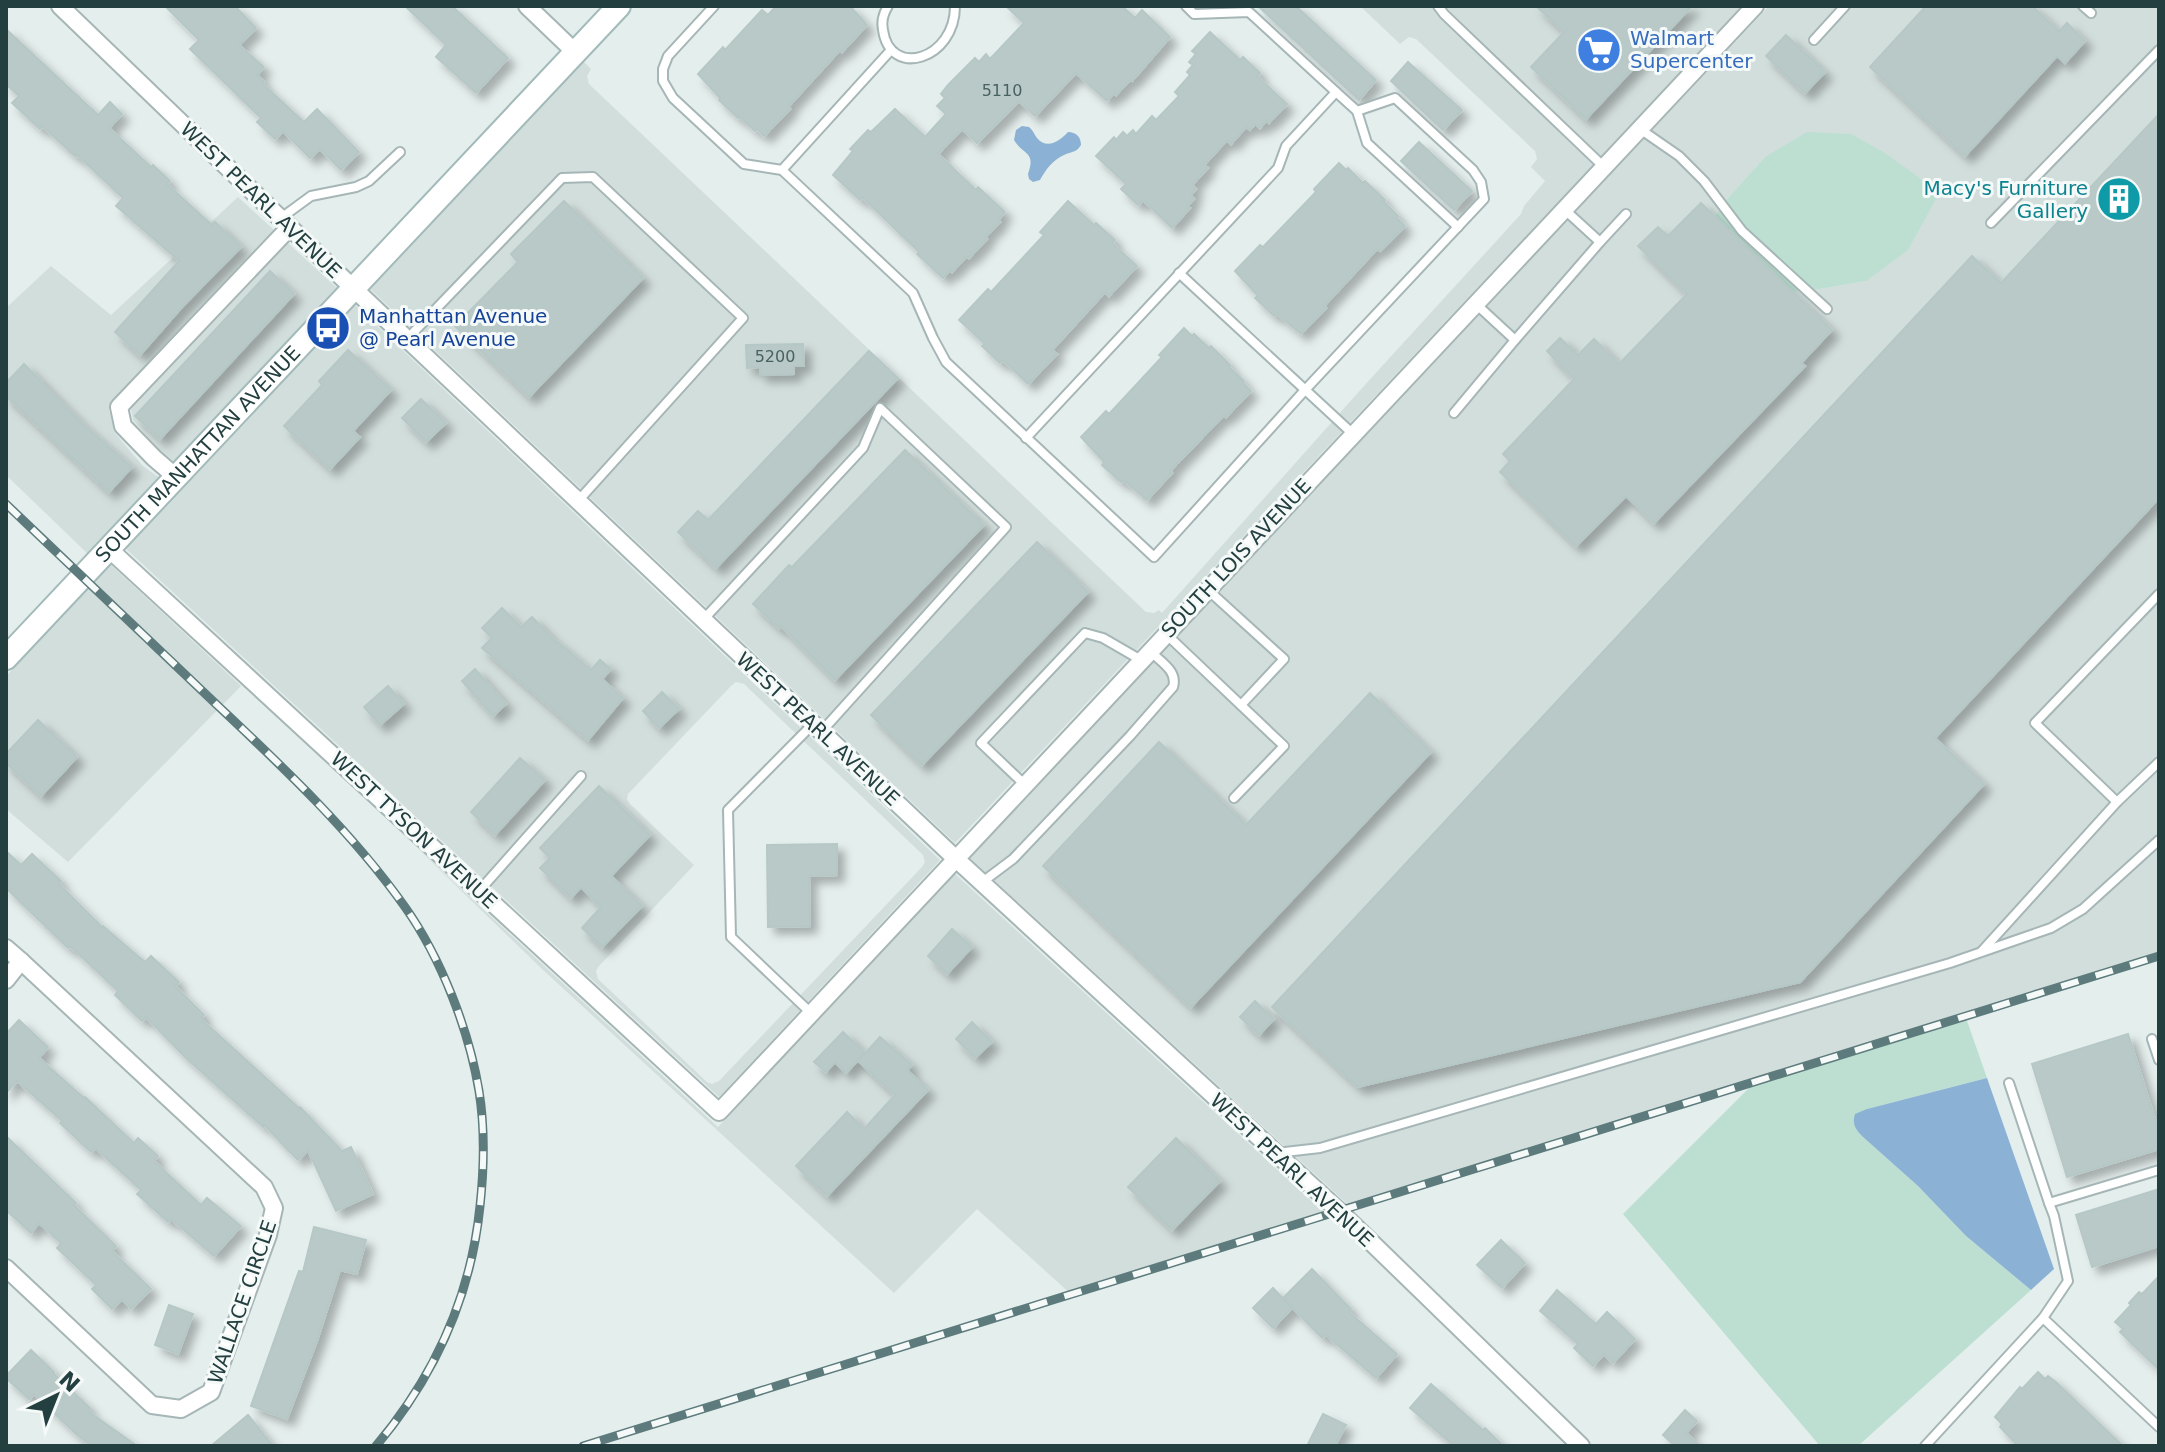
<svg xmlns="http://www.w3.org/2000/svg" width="2165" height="1452" viewBox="0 0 2165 1452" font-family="'DejaVu Sans',sans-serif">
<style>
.built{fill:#d2dedc;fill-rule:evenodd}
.green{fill:#bcdfd1}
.water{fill:#8bb2d4}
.building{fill:#b9c9c7;stroke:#b6c8c6;stroke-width:2;filter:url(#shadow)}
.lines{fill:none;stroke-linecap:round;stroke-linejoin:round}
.lane-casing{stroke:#a6b6b6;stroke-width:12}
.street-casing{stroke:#a6b6b6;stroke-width:20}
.secondary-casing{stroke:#a2bab9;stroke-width:26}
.lane{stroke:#fff;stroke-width:8}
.street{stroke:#fff;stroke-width:16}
.secondary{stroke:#fff;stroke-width:22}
.rail-casing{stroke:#5d7b7c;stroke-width:9}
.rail{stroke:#f5faf9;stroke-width:6;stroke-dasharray:18;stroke-linecap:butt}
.labels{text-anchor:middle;stroke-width:6;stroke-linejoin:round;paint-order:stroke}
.number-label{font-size:16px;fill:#486262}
.shop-label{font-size:20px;fill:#366cbe;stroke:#f5faf9;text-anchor:start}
.culture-label{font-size:20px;fill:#0d838f;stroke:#f5faf9;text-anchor:end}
.street-label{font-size:20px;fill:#233f40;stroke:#f5faf9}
.transit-label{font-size:20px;fill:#164399;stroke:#f5faf9;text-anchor:start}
</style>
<defs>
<filter id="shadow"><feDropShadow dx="7" dy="7" stdDeviation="4" flood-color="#0004"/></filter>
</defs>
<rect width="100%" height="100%" fill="#e4eeed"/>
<g class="built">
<polygon points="1360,6 1742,6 955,843 369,288 582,60 591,69 587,76 589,84 1146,612 1154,613 1159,610 1162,613 1363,387 1521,214 1524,206 1545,181 1531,167 1537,159 1535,151 1416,39 1409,37 1400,44"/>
<path d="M1769,6h390v952l-805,252 -385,-353zM1765,157l101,124 -46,8 -50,6 -64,-65 21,-31z"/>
<polygon points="238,197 274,230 112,400 109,410 115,433 143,466 161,479 89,555 6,475 6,308 51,266 111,315"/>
<polygon points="288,243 339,290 176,463 159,450 133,420 131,409"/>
<path d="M354,304l586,556 -221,237 -595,-550zM736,682l8,2 179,171 2,7 -3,5 -203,214 -7,3 -5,-2 -109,-103 -2,-8 3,-5 95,-101 -64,-61 -3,-5 1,-5 103,-108z"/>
<polygon points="109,563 241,686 68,862 6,809 6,677 33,644"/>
<polygon points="416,847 718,1127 954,873 1330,1218 1073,1296 977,1209 894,1293 542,969"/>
</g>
<g class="green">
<polygon points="1807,132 1851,134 1885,153 1917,176 1938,195 1908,250 1866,281 1820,289 1770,295 1706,229 1727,199 1765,157"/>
<polygon points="1966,1018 1987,1078 1867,1109 1863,1137 1918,1186 1966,1236 2031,1290 1858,1446 1820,1446 1623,1214 1751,1086"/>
</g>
<g class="water">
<path d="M1022,126l7,1c4,3 5,7 8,11 10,12 23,3 31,-6 8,0 13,5 13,13 -5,8 -9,6 -17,10 -11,5 -18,14 -24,25l-7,2 -4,-3 -1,-5c8,-23 -4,-18 -14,-34l2,-10z"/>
<path d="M1987,1078l67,191 -23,21 -65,-54 -48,-50 -55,-49c-8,-8 -11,-13 -8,-23l12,-5z"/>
</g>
<g class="building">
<polygon points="165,6 235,6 256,28 239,45 264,67 257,75 264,82 262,83 304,122 317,109 359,152 341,170 320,149 310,158 283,131 275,139 257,122 261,118 190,49 199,40"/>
<polygon points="405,6 452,6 508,58 476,93 436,57 446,45"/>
<polygon points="776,6 850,6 867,25 842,52 840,50 788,107 790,109 764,136 757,129 755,131 739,116 738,118 719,100 720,98 698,74 723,47 725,50 762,10 768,15"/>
<polygon points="1006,6 1122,6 1135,18 1142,10 1170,37 1132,81 1130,80 1116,95 1114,93 1107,101 1076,73 1035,116 1019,101 977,143 962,129 938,154 976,190 978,187 1005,212 998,220 1000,222 985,237 987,239 969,258 967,256 952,272 950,270 943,278 917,254 919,252 862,197 860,200 833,175 853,151 850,149 868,130 871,132 895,109 925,137 946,114 937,106 945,98 941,94 948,85 975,58 979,62 986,54 990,59 1024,23"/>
<polygon points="1258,6 1296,6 1376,80 1359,100"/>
<polygon points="1536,6 1692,6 1586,119 1531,67 1564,32"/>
<polygon points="1926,6 2032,6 2059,31 2067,23 2085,41 2065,63 2057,56 1965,156 1870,67"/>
<polygon points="6,29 98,115 110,102 122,114 109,128 151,167 153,165 170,181 167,184 212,225 215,222 241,247 183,306 140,355 115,332 179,261 116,206 123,198 76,154 75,156 42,126 40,129 12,103 19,96 6,84"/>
<polygon points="1210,32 1240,60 1243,57 1260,73 1257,76 1287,104 1269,123 1267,120 1260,128 1255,124 1250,130 1246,127 1231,144 1227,140 1204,165 1208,168 1192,185 1196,189 1191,195 1194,199 1187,206 1190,208 1172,228 1143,200 1138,205 1121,189 1126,184 1096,156 1114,137 1116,140 1123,132 1127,136 1133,130 1136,134 1152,116 1156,120 1179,96 1175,92 1190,75 1187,72 1193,65 1189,62 1196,54 1192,51"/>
<polygon points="1786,35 1825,72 1805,93 1766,56"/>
<polygon points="1408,62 1462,110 1443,130 1391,81"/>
<polygon points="2159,114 2159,498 1935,738 1984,784 1800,982 1358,1087 1272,1007 1972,256 2001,283"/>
<polygon points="1419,142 1472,191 1454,210 1401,161"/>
<polygon points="1339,163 1346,170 1348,168 1363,183 1365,181 1385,200 1383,201 1398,216 1397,218 1405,226 1380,251 1377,249 1324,306 1326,308 1301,334 1277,314 1274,316 1255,298 1258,296 1235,271 1260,245 1263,247 1316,192 1314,189"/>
<polygon points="564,201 643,278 529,397 455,326 518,262 511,254"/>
<polygon points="1068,201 1094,225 1096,223 1115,240 1112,243 1137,266 1109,296 1105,292 1052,350 1057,354 1028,384 1003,360 1000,363 982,346 985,344 959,320 988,289 991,292 1044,235 1040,232"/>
<polygon points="1701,203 1832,330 1801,363 1805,366 1654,523 1626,496 1576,546 1500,472 1510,461 1503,454 1574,379 1547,351 1560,338 1578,355 1594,339 1619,364 1687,294 1638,246 1658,227 1668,236"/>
<polygon points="270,271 294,294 160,439 135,416"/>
<polygon points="1184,328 1192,336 1194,334 1209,348 1211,346 1230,365 1229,367 1244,381 1243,383 1251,391 1226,417 1224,415 1170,471 1172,473 1147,500 1123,480 1121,482 1102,465 1104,462 1081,437 1106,411 1109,414 1162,357 1159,355"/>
<polygon points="803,344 804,366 794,366 794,374 760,375 760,367 747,368 746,345"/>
<polygon points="348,350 391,390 353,431 360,437 330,469 284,426 322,385 319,381"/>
<polygon points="869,351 898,378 716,568 678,532 698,511 708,520"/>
<polygon points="24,364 83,424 132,467 109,492 6,396 6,383"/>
<polygon points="421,399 446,423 426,442 402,418"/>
<polygon points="905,450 984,525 835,680 781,626 779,628 753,604 789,565 792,567"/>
<polygon points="1037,542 1088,592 922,765 871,715"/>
<polygon points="502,608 521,627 532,617 557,643 558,642 591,670 600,660 611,669 602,679 623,698 588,740 482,648 492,638 482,628"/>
<polygon points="475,669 506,704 493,716 462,681"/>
<polygon points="388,686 404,704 380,725 364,707"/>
<polygon points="662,692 679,709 659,728 643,711"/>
<polygon points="1370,693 1431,752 1191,1007 1043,866 1159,742 1246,825"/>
<polygon points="38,720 77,757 41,796 6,763 6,754"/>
<polygon points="520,758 545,780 495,835 471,812"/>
<polygon points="599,786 650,835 611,876 642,906 602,947 582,928 601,907 581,887 571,898 540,868 550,858 540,848"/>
<polygon points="837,844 837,875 809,876 810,926 768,927 767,845"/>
<polygon points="6,851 21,865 32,854 61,881 59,884 102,927 103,926 145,962 151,956 179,982 175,986 204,1015 201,1019 299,1108 300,1107 342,1151 351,1147 373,1194 336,1211 308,1150 298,1160 264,1125 263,1127 185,1057 146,1017 142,1021 115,995 118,991 70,946 68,948 6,888"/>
<polygon points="952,929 972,947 947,974 928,956"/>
<polygon points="1255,1001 1274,1019 1259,1035 1240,1017"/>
<polygon points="19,1020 48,1047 39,1058 84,1098 85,1097 134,1143 138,1138 158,1156 154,1161 201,1205 207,1198 241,1226 214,1256 171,1219 168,1222 137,1194 141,1190 95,1148 91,1152 60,1123 62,1121 17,1081 6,1093 6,1034"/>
<polygon points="972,1022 992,1042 975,1058 956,1039"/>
<polygon points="843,1032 865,1053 846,1073 835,1062 826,1072 814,1062"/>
<polygon points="2128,1034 2159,1132 2159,1149 2067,1177 2032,1064"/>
<polygon points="880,1037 912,1065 907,1070 928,1090 827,1196 796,1166 847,1112 864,1129 895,1095 858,1061"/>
<polygon points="6,1136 76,1203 74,1205 116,1246 112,1251 151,1289 131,1309 122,1299 112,1309 92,1289 96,1285 57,1248 61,1243 39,1223 31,1233 6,1210"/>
<polygon points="1176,1138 1220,1181 1172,1230 1128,1187"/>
<polygon points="2159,1189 2159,1246 2092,1267 2076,1215"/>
<polygon points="314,1227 366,1240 357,1274 340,1270 317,1341 287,1419 251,1406 299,1271 303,1272"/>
<polygon points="1501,1240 1525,1263 1502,1288 1477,1265"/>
<polygon points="1312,1269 1351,1309 1349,1312 1397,1354 1376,1378 1326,1335 1322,1338 1283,1298"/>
<polygon points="2159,1276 2159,1370 2120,1332 2123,1329 2115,1322 2131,1305 2129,1303 2139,1292 2142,1294"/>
<polygon points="1273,1288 1292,1308 1273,1328 1253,1308"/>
<polygon points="1557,1290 1596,1324 1607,1312 1635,1339 1613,1363 1604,1354 1593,1366 1574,1348 1578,1344 1540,1311"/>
<polygon points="169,1305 193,1314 178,1354 155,1345"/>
<polygon points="31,1350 54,1372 53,1373 90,1408 88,1411 137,1446 92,1446 76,1434 34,1394 29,1399 6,1378 6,1376"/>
<polygon points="2038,1372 2045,1379 2048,1376 2056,1382 2123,1446 2018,1446 2000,1427 2002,1424 1995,1417 2020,1387 2022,1389"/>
<polygon points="1431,1384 1483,1430 1485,1428 1503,1446 1454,1446 1410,1408"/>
<polygon points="1685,1410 1697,1421 1686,1433 1700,1446 1675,1446 1663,1435"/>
<polygon points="1323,1414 1346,1425 1335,1446 1307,1446"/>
<polygon points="248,1415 273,1446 211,1446"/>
</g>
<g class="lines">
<g class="lane-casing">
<g id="lane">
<polyline points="714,6 668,56 663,69 663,81 673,98 744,164 782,170 913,293 933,338 946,362 1154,557 1305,390 1484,199 1481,182 1473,170 1395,98 1357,111"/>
<path d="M888,6c-5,8 -7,15 -5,24 7,49 72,30 72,-24"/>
<polyline points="1186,6 1194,14 1249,12 1336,92"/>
<polyline points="1438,6 1444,14 1604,167"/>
<polyline points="2083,6 2091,13"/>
<polyline points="1814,40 1845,6"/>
<polyline points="1640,129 1679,156 1704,181 1742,231 1827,309"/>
<polyline points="782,170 891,50"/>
<polyline points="281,218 311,196 356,187 369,181 400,152"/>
<polyline points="1991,223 2159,50"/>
<polyline points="1600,242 1626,214"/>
<polyline points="1179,273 1353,434"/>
<polyline points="407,339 562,178 593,177 743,318 578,501"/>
<polyline points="1515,340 1600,242 1565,210"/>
<polyline points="1454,413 1515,340 1476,304"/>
<polyline points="1026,438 1278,168 1286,146 1336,92 1357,111 1367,143 1458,227"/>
<polyline points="1208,590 1284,659 1241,705"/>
<polyline points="703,620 863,448 880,408 1006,527 822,731"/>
<polyline points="1166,634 1284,746 1234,798"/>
<polyline points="1024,784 981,743 1085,633 1103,638 1141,660"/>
<polyline points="2117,802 2035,723 2159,594"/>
<path d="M981,883l32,-24 117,-123 43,-49c5,-16 -12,-25 -23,-36"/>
<polyline points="480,890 581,776"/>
<polyline points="1982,951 2117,802 2159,762"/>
<polyline points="811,1013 731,937 728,810 813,724"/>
<polyline points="2152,1039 2159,1060"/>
<polyline points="2009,1083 2049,1203"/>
<polyline points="1276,1153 1320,1148 1950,963 2051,928 2083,909 2159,840"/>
<polyline points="2043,1318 2159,1427"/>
<polyline points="1925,1446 2043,1318 2068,1281 2054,1216 2049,1203 2159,1170"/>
</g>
</g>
<g class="street-casing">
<g id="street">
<polyline points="60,6 332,268 955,858 1338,1210 1581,1446"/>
<polyline points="527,6 576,53"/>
<polyline points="176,477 154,458 123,426 119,407 290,227"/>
<polyline points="109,549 719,1112 1755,6"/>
<polyline points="6,948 21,961"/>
<polyline points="6,980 21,961 264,1187 274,1208 268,1235 211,1392 181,1409 152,1405 6,1268"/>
</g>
</g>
<g class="secondary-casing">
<g id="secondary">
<path id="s1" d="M6,658l613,-652"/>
</g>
</g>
<use href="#lane" class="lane"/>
<use href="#street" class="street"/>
<use href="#secondary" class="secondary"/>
<g class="rail-casing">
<g id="rail">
<path d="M6,504c70,67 140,133 210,200 67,63 136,128 189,203 36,51 64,123 74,184 6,37 5,78 1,115 -9,90 -46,171 -104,240"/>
<polyline points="583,1446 2159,956"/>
</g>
</g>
<use href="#rail" class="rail"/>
</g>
<defs>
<g id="supermarket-disc" transform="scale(2.3)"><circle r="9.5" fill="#3f7fe0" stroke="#f5faf9"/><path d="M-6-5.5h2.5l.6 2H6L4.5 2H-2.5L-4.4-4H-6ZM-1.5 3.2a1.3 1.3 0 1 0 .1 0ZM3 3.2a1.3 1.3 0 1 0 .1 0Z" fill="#fff"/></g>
<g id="building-disc" transform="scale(2.3)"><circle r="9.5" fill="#0f9aa8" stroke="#f5faf9"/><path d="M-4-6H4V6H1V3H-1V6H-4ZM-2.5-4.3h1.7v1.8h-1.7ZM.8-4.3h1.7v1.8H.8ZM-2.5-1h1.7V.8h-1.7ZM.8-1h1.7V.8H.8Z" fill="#fff"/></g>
<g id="bus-disc" transform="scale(2.3)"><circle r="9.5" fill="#1a4fb4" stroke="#f5faf9"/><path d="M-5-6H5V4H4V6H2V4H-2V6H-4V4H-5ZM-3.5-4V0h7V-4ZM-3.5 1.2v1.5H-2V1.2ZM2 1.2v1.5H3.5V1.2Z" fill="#fff"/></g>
</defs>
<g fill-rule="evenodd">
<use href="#supermarket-disc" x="1599" y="50"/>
<use href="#building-disc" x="2119" y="199"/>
<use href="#bus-disc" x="328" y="328"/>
</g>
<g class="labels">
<g class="number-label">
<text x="1002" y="96">5110</text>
<text x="775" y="362">5200</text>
</g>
<g class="shop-label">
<text x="1630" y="45">Walmart<tspan x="1630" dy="23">Supercenter</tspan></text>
</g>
<g class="culture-label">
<text x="2088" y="195">Macy's Furniture<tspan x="2088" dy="23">Gallery</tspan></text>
</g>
<g class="street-label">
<text transform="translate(261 200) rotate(44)" y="7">WEST PEARL AVENUE</text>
<text dy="7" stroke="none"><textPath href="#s1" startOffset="280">SOUTH MANHATTAN AVENUE</textPath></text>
<text transform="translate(1236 558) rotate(-47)" y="7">SOUTH LOIS AVENUE</text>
<text transform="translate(818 729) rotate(43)" y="7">WEST PEARL AVENUE</text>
<text transform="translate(414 830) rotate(43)" y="7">WEST TYSON AVENUE</text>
<text transform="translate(1292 1170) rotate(43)" y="7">WEST PEARL AVENUE</text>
<text transform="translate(242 1302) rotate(-71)" y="7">WALLACE CIRCLE</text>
</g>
<g class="transit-label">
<text x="359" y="323">Manhattan Avenue<tspan x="359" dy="23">@ Pearl Avenue</tspan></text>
</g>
</g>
<rect width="2165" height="1452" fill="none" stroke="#233f40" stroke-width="16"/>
<g transform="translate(56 1396) rotate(43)" stroke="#f5faf9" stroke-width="6" paint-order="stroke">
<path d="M0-6L14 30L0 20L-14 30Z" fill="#233f40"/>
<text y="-12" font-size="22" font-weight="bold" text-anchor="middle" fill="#233f40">N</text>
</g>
</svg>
